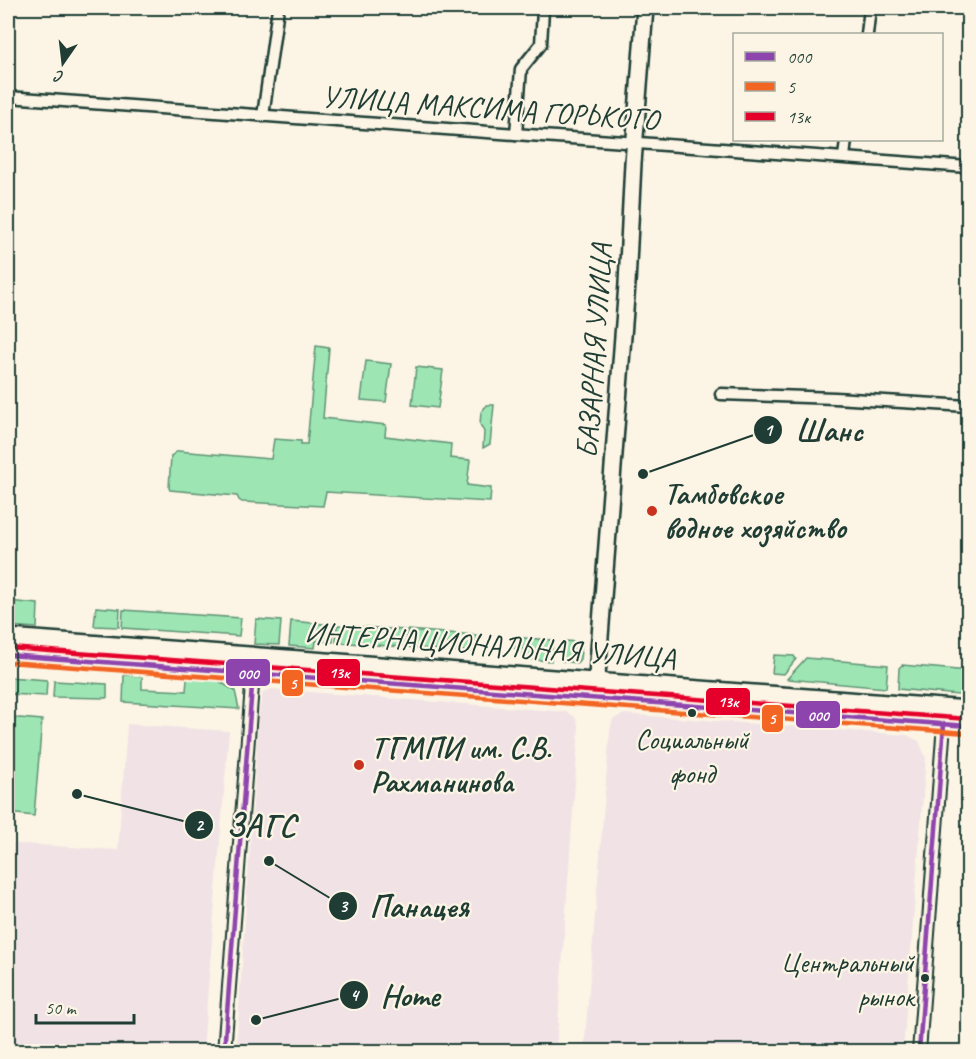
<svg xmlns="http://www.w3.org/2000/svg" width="976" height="1059" viewBox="0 0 976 1059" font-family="Caveat,sans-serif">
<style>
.built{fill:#f1e3e5}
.green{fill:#9de6b4;stroke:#5e9274;stroke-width:1.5}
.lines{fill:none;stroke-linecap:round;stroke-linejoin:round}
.minor-casing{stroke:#1f3d34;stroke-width:15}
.tertiary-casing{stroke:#1f3d34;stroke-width:16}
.secondary-casing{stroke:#1f3d34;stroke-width:20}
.minor{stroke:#fcf5e5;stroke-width:10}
.tertiary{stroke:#fcf5e5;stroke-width:12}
.secondary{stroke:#fcf5e5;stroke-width:15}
.bus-1-casing{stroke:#fcf5e5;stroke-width:9}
.bus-2-casing{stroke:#fcf5e5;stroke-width:9}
.bus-3-casing{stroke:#fcf5e5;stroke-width:9}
.bus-1{stroke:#8e44ad;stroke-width:4.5}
.bus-2{stroke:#f26522;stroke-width:4.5}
.bus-3{stroke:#e4002b;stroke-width:4.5}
.poi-dot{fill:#c8321e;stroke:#fcf5e5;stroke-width:2}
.bus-dot{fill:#1f3d34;stroke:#fcf5e5;stroke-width:2}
.labels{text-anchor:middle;stroke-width:4.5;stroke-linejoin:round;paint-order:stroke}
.bus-label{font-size:28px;fill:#1f3d34;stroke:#fcf5e5}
.street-label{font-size:30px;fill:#1f3d34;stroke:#fcf5e5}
.poi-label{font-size:30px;font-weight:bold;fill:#1f3d34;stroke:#fcf5e5;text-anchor:start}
.leader{fill:none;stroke:#1f3d34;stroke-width:2}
.callout-dot{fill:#1f3d34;stroke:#fcf5e5;stroke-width:2}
.mark-label{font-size:18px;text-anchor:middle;font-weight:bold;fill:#fff}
.callout-label{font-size:32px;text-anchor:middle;font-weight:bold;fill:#1f3d34;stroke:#fcf5e5;stroke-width:4.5;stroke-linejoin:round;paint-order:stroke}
.line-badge{stroke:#fcf5e5;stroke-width:2}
.badge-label{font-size:16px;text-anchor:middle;font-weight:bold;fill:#fff}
</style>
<rect width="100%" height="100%" fill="#fcf5e5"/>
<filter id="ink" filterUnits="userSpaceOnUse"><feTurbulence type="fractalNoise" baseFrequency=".0167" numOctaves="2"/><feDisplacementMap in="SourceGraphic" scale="12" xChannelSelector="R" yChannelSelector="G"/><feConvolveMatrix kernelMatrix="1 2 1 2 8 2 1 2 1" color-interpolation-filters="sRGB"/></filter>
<g filter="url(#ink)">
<g class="built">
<polygon points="272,689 567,712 575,717 579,727 556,1051 236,1051 259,712 263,692"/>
<polygon points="624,714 907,735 919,741 926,758 903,1051 584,1051 610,730 613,719"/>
<polygon points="127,724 229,731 203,1051 150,1051 8,1043 8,843 118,850"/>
</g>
<g class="green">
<polygon points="316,346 329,348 323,418 386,425 385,436 451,444 450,458 470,460 467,485 491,488 490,502 326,492 323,506 242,502 239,500 237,496 170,490 169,488 171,456 178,451 271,459 274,439 301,441 301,444 307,444"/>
<polygon points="366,361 391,364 386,402 361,400"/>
<polygon points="416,367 443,370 438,408 412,405"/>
<polygon points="487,405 494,405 490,444 483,448 484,432 480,424 481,412"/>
<polygon points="8,601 38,604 37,628 8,626"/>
<polygon points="96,607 120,609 119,627 94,626"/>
<polygon points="123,610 241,618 239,636 122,628"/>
<polygon points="256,619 281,621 279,645 254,644"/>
<polygon points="291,621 334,625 333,642 316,641 315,648 289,646"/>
<polygon points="337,625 404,630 402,647 336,642"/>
<polygon points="407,630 444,633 443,650 406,647"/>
<polygon points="448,633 476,635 475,652 446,650"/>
<polygon points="523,638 553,640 551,661 526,659 526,656 523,656 523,649 511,648 511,645 522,646"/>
<polygon points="563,641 582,642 580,659 577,663 562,661"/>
<polygon points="774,655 794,656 796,659 784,674 772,673"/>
<polygon points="806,658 888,665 886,688 787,679"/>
<polygon points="902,665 968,671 968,696 898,689 899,668"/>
<polygon points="124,675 142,676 142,689 186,691 187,679 217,680 235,691 239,709 123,702"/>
<polygon points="8,677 47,680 46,696 8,694"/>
<polygon points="54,681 107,684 107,698 53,697"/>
<polygon points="8,717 42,720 34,816 8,813"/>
<polygon points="8,1044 113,1051 8,1051"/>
</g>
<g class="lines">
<g class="minor-casing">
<g id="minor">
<polyline points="867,34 870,8"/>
<polyline points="8,97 968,167"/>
<polyline points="263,116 278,8"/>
<polyline points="516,134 521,69 541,44 543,10"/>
<polyline points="844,157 846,140"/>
<polyline points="721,394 835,398 968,406"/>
</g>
</g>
<g class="tertiary-casing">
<g id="tertiary">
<polyline points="224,1052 253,673"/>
<polyline points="919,1052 944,724"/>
</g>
</g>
<g class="secondary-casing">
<g id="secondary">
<polyline points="8,637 968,709"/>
<polyline points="8,655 968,726"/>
<polyline points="596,689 627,284 633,163 645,8"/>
</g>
</g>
<use href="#minor" class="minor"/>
<use href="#tertiary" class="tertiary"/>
<use href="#secondary" class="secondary"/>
<g class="bus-1-casing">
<g id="bus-1">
<polyline points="8,655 968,726"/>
<polyline points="224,1052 253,673"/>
<polyline points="919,1052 944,724"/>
</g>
</g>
<g class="bus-2-casing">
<polyline id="bus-2" points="8,662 967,733"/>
</g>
<g class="bus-3-casing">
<polyline id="bus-3" points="9,648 968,719"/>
</g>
<use href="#bus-1" class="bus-1"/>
<use href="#bus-2" class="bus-2"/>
<use href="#bus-3" class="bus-3"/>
</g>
</g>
<g class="poi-dot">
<circle cx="652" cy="511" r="6"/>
<circle cx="359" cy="765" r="6"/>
</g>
<g class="bus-dot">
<circle cx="692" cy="713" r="5"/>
<circle cx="925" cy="978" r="5"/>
</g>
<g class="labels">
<g class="bus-label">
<text x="692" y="749">Социальный<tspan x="692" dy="34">фонд</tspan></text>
<text x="914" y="972" text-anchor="end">Центральный<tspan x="914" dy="34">рынок</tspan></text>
</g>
<g class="street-label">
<text transform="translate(490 108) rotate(4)" y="10">УЛИЦА МАКСИМА ГОРЬКОГО</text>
<text transform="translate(594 351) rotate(-86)" y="10">БАЗАРНАЯ УЛИЦА</text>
<text transform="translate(490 645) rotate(4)" y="10">ИНТЕРНАЦИОНАЛЬНАЯ УЛИЦА</text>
</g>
<g class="poi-label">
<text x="664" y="504">Тамбовское<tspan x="664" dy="34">водное хозяйство</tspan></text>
<text x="371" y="758">ТГМПИ им. С.В.<tspan x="371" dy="34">Рахманинова</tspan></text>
</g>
</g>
<path class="leader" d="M643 474L768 430M77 794L199 825M269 861L343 906M256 1020L354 995"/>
<g class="callout-dot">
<circle cx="643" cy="474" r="6"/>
<circle cx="77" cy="794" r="6"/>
<circle cx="269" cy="861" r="6"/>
<circle cx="256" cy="1020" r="6"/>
<circle cx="768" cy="430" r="15"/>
<circle cx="199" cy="825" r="15"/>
<circle cx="343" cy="906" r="15"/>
<circle cx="354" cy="995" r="15"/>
</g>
<g class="mark-label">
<text x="768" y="436">1</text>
<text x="199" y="831">2</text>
<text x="343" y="912">3</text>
<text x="354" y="1001">4</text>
</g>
<g class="callout-label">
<text x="829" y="441">Шанс</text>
<text x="261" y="836">ЗАГС</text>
<text x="419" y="917">Панацея</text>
<text x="410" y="1006">Home</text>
</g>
<g class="line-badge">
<rect x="316" y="658" width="45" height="29" rx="6" fill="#e4002b"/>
<rect x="225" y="658" width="46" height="29" rx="6" fill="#8e44ad"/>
<rect x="281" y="669" width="23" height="28" rx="6" fill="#f26522"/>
<rect x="705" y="687" width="46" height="29" rx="6" fill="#e4002b"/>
<rect x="795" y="700" width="46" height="29" rx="6" fill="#8e44ad"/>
<rect x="761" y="704" width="23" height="29" rx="6" fill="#f26522"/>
</g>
<g class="badge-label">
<text x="339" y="678">13к</text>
<text x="248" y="679">000</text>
<text x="293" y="689">5</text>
<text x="728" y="707">13к</text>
<text x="818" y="721">000</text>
<text x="772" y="724">5</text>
</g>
<rect width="976" height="1059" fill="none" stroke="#fcf5e5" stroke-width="30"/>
<rect x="15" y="15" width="946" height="1029" fill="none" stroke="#1f3d34" stroke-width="2" filter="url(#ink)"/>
<rect x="733" y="33" width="210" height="108" fill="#fcf5e5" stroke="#a4ab9e" stroke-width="1.5"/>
<rect x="745" y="52" width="30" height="9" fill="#8e44ad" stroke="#a4ab9e" stroke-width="1.5"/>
<text x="787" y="63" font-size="18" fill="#1f3d34">000</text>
<rect x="745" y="82" width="30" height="9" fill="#f26522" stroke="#a4ab9e" stroke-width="1.5"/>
<text x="787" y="93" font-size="18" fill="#1f3d34">5</text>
<rect x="745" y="112" width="30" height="9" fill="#e4002b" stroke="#a4ab9e" stroke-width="1.5"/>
<text x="787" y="123" font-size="18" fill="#1f3d34">13к</text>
<g transform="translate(63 63) rotate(194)" stroke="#fcf5e5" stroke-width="4.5" paint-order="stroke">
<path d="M0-4.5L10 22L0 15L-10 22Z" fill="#1f3d34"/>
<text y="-9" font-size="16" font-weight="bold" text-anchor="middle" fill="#1f3d34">С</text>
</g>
<path d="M36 1014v9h98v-9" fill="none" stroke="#1f3d34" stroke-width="3"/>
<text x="45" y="1014" font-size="18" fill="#1f3d34" stroke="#fcf5e5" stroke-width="4.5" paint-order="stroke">50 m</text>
</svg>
